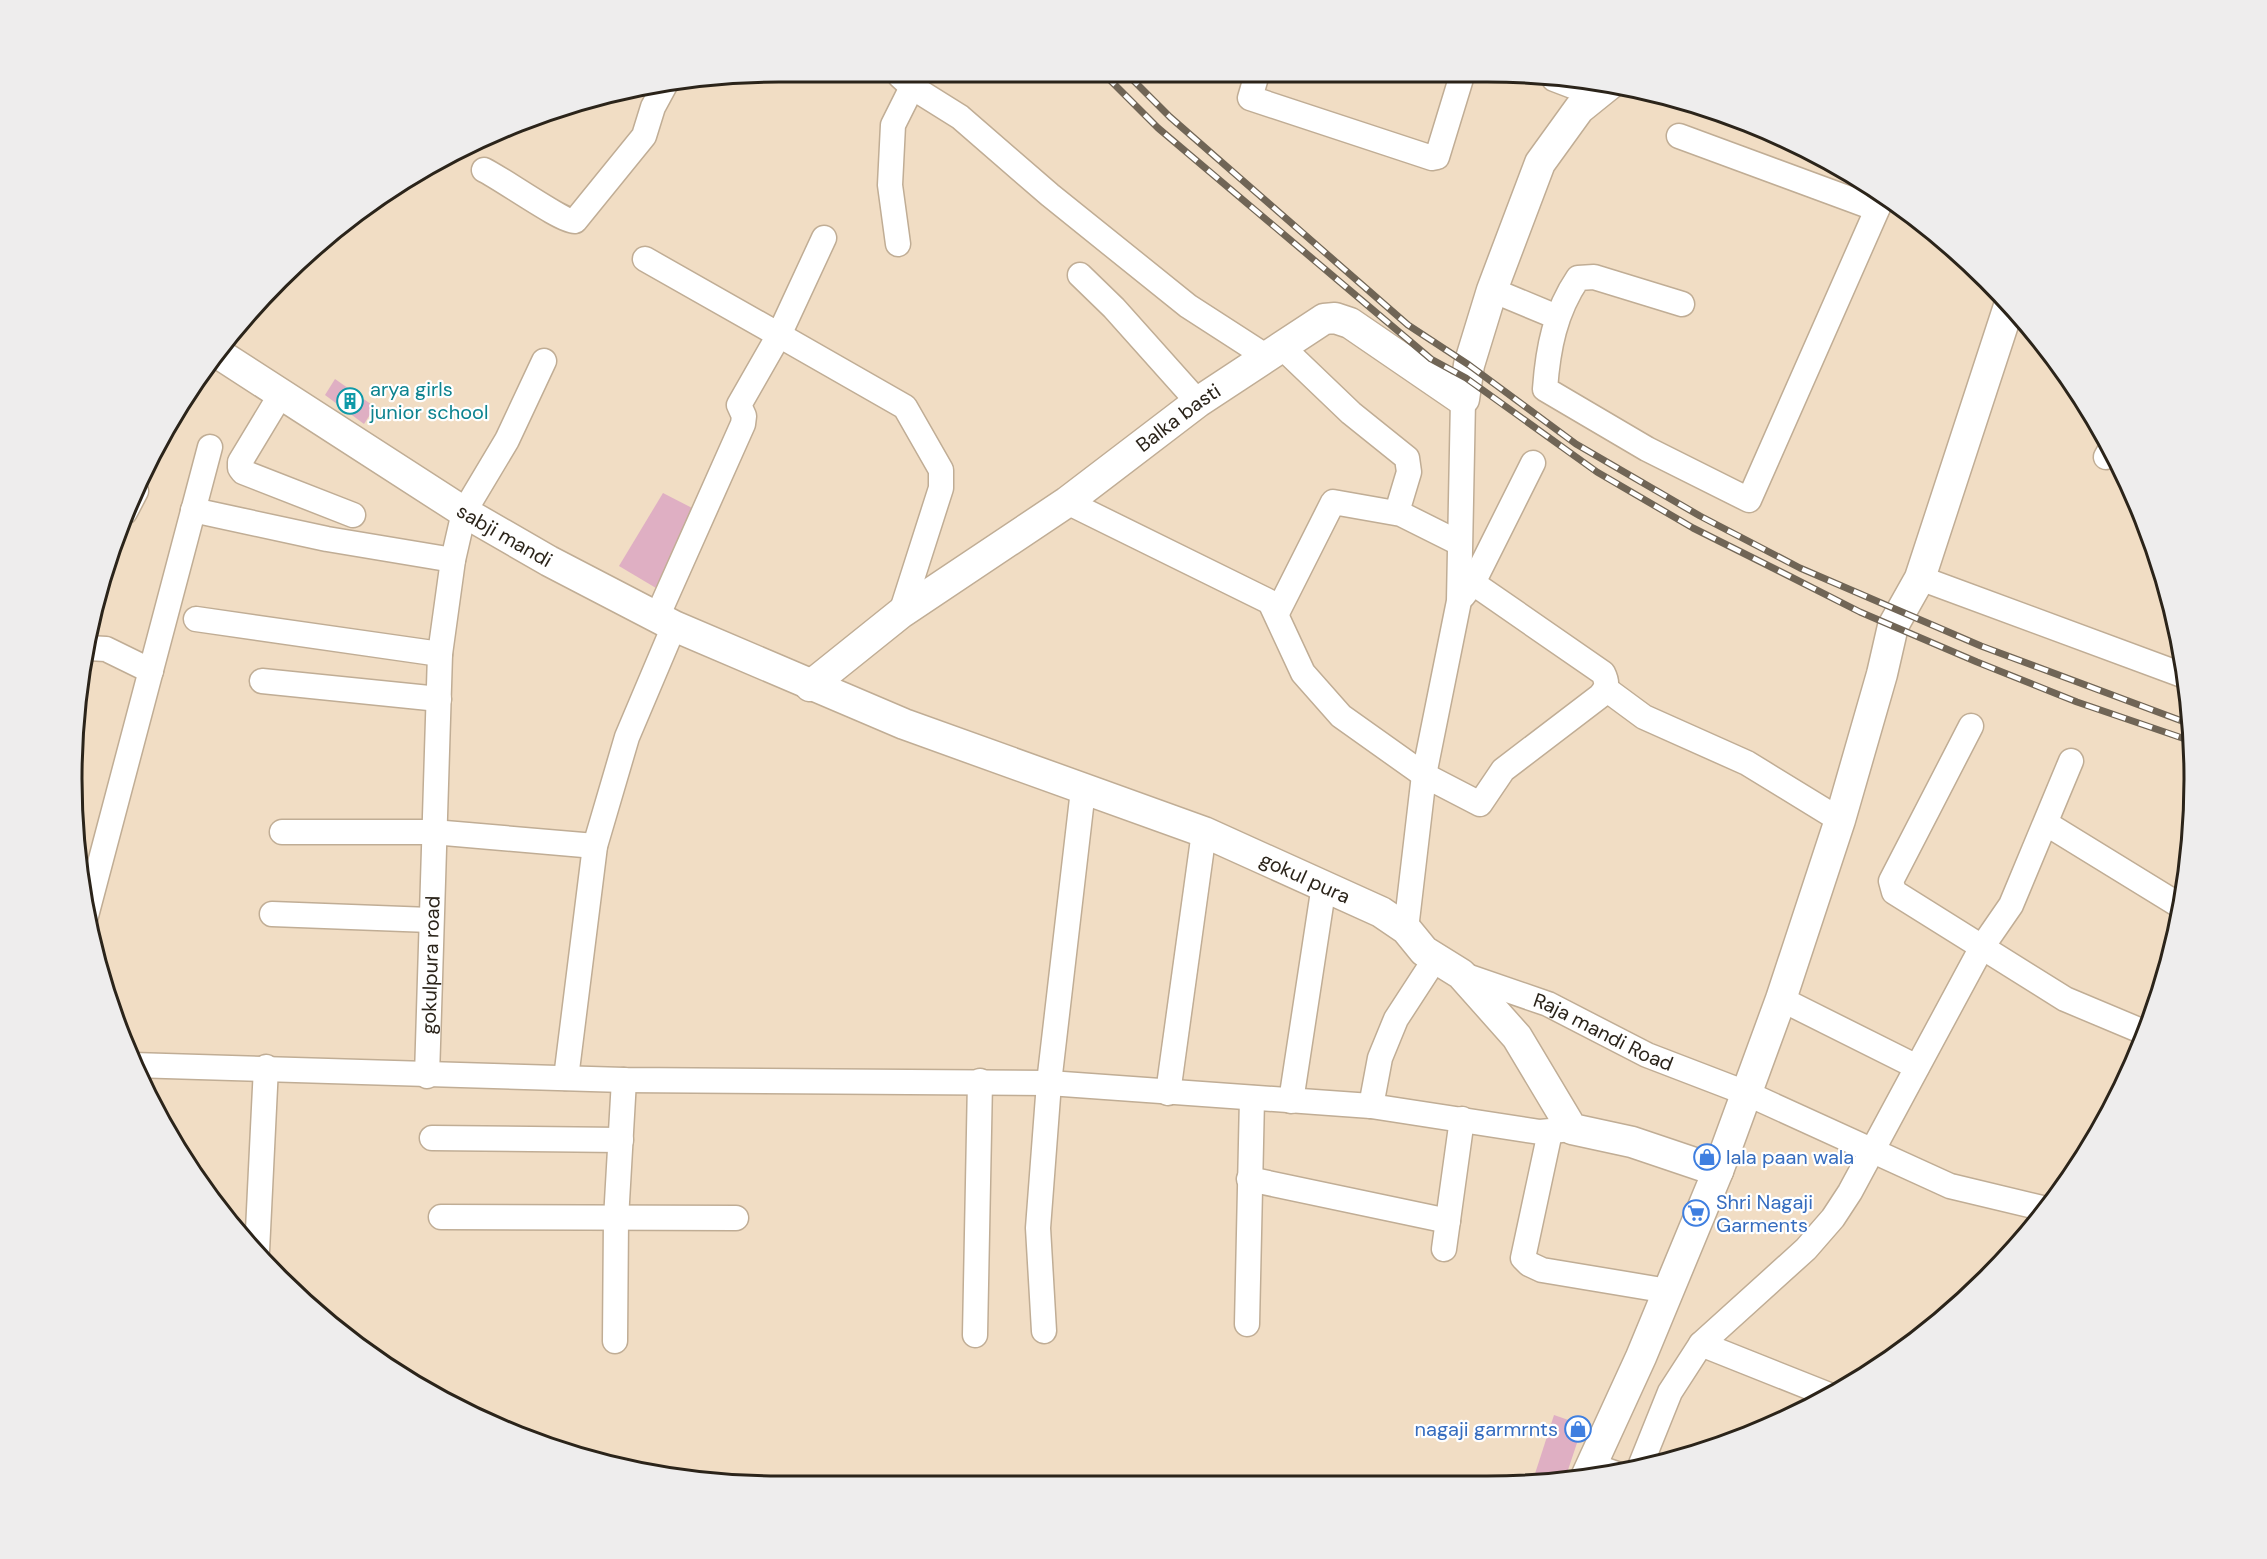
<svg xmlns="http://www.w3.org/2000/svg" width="2267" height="1559" viewBox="0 0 2267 1559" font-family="'DM Sans',sans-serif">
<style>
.building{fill:#dfafc3}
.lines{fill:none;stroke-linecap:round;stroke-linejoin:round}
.minor-casing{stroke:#c0ad95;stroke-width:27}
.tertiary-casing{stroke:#c0ad95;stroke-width:33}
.minor{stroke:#fff;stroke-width:24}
.tertiary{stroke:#fff;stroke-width:30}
.rail-casing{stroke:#706556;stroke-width:7}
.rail{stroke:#fff;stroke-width:4.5;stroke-dasharray:14;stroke-linecap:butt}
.labels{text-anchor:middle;stroke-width:4.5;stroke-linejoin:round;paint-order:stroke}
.culture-label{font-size:20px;fill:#0d838f;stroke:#fff;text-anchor:start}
.street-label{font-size:20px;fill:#2b241a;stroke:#fff}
.shop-label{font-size:20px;fill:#366cbe;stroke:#fff;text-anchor:start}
.rim{fill:none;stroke:#2b241a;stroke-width:3}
</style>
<rect width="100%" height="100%" fill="#f1ddc4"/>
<g class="building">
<polygon points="335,379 375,407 364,424 325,395"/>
<polygon points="663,493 696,510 661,591 619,566"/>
<polygon points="1554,1415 1583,1425 1565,1479 1532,1483"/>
</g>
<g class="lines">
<g class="minor-casing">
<g id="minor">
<polyline points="1257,74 1250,98 1432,158 1437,157 1463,72"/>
<polyline points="900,76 912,87 960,117 1050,195 1188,306 1267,357"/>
<polyline points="1554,79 1596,95"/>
<polyline points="1679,136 1877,209"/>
<path d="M484,170c17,8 80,53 91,51l69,-85 9,-29 13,-24"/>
<polyline points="898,244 890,185 893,125 912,87"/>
<polyline points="645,259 779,335 824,238"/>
<polyline points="1080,275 1114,308 1198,402"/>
<polyline points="1492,290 1557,317"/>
<path d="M1682,304l-88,-27 -16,1c-23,34 -30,70 -33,111l102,60 102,51 135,-306"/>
<polyline points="1282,347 1351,413 1407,458 1409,472 1397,512"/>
<polyline points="281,394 240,462 240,468 243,472 353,515"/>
<polyline points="2106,457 2110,450"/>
<path d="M1067,502l203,100 33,71 38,43 83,59 56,29 23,-34 97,-74c7,-8 8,-13 3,-23l-130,-90"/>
<polyline points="193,510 327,539 453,560"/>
<polyline points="125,512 136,491"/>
<polyline points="1920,578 2185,676"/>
<polyline points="1463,596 1473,583 1533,463"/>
<polyline points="1277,613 1333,502 1401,514 1459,543"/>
<polyline points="657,617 743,424 744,416 739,405 779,335 905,407 941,470 941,488 901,613"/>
<polyline points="196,619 440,654"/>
<polyline points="88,648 106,649 151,671"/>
<polyline points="262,681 439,699"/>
<polyline points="1606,689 1644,717 1747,763 1840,820"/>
<polyline points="1971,726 1891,881 1894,892 2065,999 2146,1033"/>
<polyline points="2047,824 2182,907"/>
<polyline points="282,832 433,832 595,846"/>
<polyline points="272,914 430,920"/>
<polyline points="86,916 210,447"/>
<polyline points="1406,929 1424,775 1459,601 1463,400"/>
<path id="s1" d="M1461,974l87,30 99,51 99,38 204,93 96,23"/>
<polyline points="1781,999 1917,1067"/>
<polyline points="133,1065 624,1080 1049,1083 1371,1106 1540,1132 1572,1129"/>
<path id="s2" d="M427,1076l13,-422 13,-94 11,-48 43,-72 37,-79"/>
<polyline points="566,1078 595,846 627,737 674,626"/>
<polyline points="1168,1093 1204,832"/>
<polyline points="1291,1101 1324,885"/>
<polyline points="1371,1106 1380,1058 1396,1019 1435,959"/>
<polyline points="1550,1132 1523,1258 1529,1264 1542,1270 1668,1291"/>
<polyline points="432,1138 621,1140"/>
<polyline points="1249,1179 1448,1221"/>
<polyline points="441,1217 736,1218"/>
<polyline points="1444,1249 1462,1119"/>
<polyline points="257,1251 266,1067"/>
<polyline points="1247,1324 1252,1098"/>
<polyline points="1044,1331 1038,1228 1049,1083 1083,790"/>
<polyline points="975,1335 980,1081"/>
<polyline points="615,1341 616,1219 624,1080"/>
<polyline points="1701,1344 1829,1395"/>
<polyline points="1591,1465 1617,1474"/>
<polyline points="1639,1469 1670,1392 1701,1344 1806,1249 1833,1218 1850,1192 1982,947 2011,905 2071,761"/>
</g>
</g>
<g class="tertiary-casing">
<g id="tertiary">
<path id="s3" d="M216,352l248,160 85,49 125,65 230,98 300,108 177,80 25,17 18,22 37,23 56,63 55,92 60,13 86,29"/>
<path id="s4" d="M810,686l91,-73 166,-111 131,-100 126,-83 11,-1 15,5 111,76h3l5,-34 23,-75 48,-127 39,-54 31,-25"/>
<polyline points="1586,1477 1641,1357 1718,1171 1781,999 1840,820 1882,674 1893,626 1920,578 2009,306"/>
</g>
</g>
<use href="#minor" class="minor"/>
<use href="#tertiary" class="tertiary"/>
<g class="rail-casing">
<g id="rail">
<polyline points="1105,75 1158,128 1431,359 1466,378 1597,472 1693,528 1789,576 1860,612 1977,662 2077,702 2191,741"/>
<polyline points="1128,75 1170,117 1408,325 1469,365 1576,444 1700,516 1800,568 1981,646 2190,724"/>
</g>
</g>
<use href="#rail" class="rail"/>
</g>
<defs>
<g id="building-ring" transform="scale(1.35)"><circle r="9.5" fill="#fff" stroke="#0f9aa8" stroke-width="1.5"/><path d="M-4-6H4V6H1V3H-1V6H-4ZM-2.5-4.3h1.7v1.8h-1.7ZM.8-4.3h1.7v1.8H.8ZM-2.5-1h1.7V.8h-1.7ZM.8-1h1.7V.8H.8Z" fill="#0f9aa8"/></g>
<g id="shop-ring" transform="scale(1.35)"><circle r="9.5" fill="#fff" stroke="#3f7fe0" stroke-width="1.5"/><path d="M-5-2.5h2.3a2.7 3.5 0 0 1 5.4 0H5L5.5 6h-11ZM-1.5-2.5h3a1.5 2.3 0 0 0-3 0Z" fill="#3f7fe0"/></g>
<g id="supermarket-ring" transform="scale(1.35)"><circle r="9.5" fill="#fff" stroke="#3f7fe0" stroke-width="1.5"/><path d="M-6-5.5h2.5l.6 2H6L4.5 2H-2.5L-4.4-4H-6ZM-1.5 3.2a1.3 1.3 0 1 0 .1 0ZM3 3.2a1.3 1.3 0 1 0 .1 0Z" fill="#3f7fe0"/></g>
</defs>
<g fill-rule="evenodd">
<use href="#building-ring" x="350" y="401"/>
<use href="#shop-ring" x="1707" y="1157"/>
<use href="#supermarket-ring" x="1696" y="1213"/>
<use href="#shop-ring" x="1578" y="1429"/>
</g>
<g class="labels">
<g class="culture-label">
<text x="370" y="396">arya girls<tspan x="370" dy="23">junior school</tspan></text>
</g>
<g class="street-label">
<text dy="7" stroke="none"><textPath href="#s4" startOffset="456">Balka basti</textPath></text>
<text dy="7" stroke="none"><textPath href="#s3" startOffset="342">sabji mandi</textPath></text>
<text dy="7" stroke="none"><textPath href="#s3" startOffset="1214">gokul pura</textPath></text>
<text dy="7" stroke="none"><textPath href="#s2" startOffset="111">gokulpura road</textPath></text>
<text dy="7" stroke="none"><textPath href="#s1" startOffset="154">Raja mandi Road</textPath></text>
</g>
<g class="shop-label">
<text x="1726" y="1164">lala paan wala</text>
<text x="1716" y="1209">Shri Nagaji<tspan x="1716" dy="23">Garments</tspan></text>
<text x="1558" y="1436" text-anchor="end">nagaji garmrnts</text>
</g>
</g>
<path d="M0 0H2267V1559H0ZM779 82H1487A697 697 0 0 1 2184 779V779A697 697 0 0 1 1487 1476H779A697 697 0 0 1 82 779V779A697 697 0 0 1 779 82Z" fill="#eeeded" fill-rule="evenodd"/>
<path class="rim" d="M779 82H1487A697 697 0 0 1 2184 779V779A697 697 0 0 1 1487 1476H779A697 697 0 0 1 82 779V779A697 697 0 0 1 779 82Z"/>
</svg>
